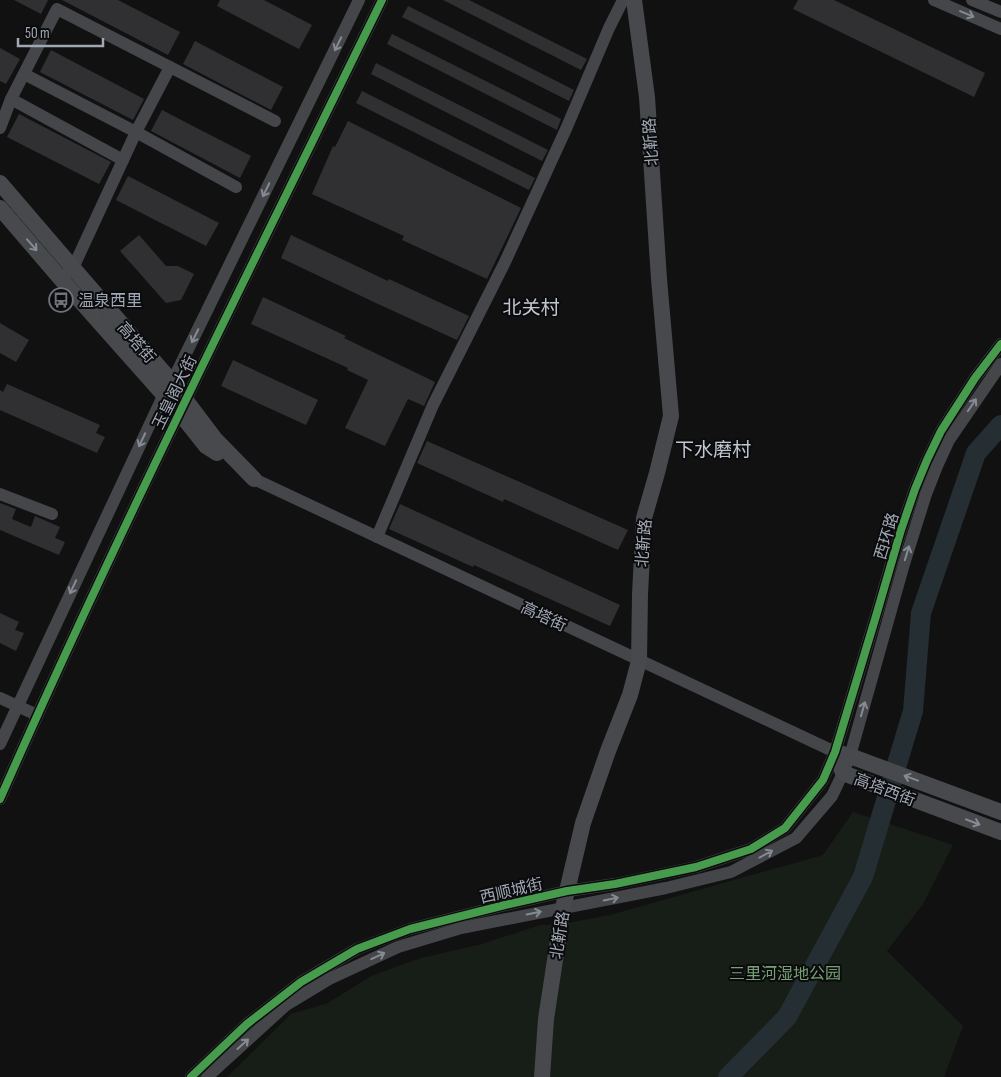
<svg xmlns="http://www.w3.org/2000/svg" width="1001" height="1077" viewBox="0 0 1001 1077" font-family="'Sofia Sans Condensed','Noto Sans SC',sans-serif">
<style>
.green{fill:#171e17}
.lines{fill:none;stroke-linecap:round;stroke-linejoin:round}
.river{stroke:#242e33;stroke-width:20}
.building{fill:#303032}
.minor{stroke:#45464a;stroke-width:12}
.major{stroke:#47494c;stroke-width:16}
.cycleway-casing{stroke:#0b0b0d;stroke-width:11}
.cycleway{stroke:#469c4c;stroke-width:8}
.oneway{stroke:#858b94}
.oneway2{stroke:#858c95}
.labels{text-anchor:middle;stroke-width:4;stroke-linejoin:round;paint-order:stroke}
.street-label{font-size:16px;fill:#a0a8b4;stroke:#0b0b0d}
.poi-label{font-size:16px;fill:#a0a8b4;stroke:#0b0b0d;text-anchor:start}
.park-label{font-size:16px;fill:#77a174;stroke:#0b0b0d}
.quarter-label{font-size:19px;fill:#c1c7d0;stroke:#0b0b0d}
</style>
<rect width="100%" height="100%" fill="#111"/>
<polygon class="green" points="853,812 953,845 923,904 887,951 963,1026 944,1077 227,1077 291,1014 328,1003 371,976 421,958 482,944 540,925 557,925 610,915 823,855"/>
<g class="lines">
<polyline class="river" points="728,1077 787,1017 863,877 913,711 921,613 976,453 1001,425"/>
</g>
<g class="building">
<polygon points="14,0 48,0 41,14"/>
<polygon points="62,0 118,0 180,32 168,55"/>
<polygon points="220,0 264,0 312,25 299,49 217,6"/>
<polygon points="443,0 469,0 587,59 581,70"/>
<polygon points="798,0 834,0 985,73 974,97 793,9"/>
<polygon points="408,6 574,90 569,101 402,17"/>
<polygon points="392,34 561,119 557,130 387,44"/>
<polygon points="195,41 283,87 271,110 183,64"/>
<polygon points="0,48 20,59 6,84 0,81"/>
<polygon points="51,50 144,99 133,120 40,72"/>
<polygon points="376,63 548,150 542,161 371,74"/>
<polygon points="362,91 535,178 529,190 356,103"/>
<polygon points="162,110 251,156 240,178 151,131"/>
<polygon points="19,114 111,162 99,184 7,137"/>
<polygon points="348,121 521,208 487,279 402,240 404,236 312,194 333,146 335,147"/>
<polygon points="128,176 219,223 206,246 116,200"/>
<polygon points="139,235 166,266 178,266 194,274 181,300 166,303 120,251"/>
<polygon points="291,235 388,281 389,279 469,316 457,340 378,304 281,258"/>
<polygon points="263,297 346,336 344,338 435,382 424,406 408,399 385,446 345,428 368,380 347,370 348,368 251,324"/>
<polygon points="0,323 29,340 16,362 0,353"/>
<polygon points="233,360 318,400 306,425 221,386"/>
<polygon points="7,384 100,425 96,433 105,437 97,453 0,410 0,390 3,392"/>
<polygon points="427,441 628,530 618,550 504,499 503,502 417,463"/>
<polygon points="0,503 16,509 12,519 31,527 35,516 60,527 55,538 65,542 59,555 0,530"/>
<polygon points="400,504 620,605 610,626 474,565 473,567 389,529"/>
<polygon points="0,613 19,622 15,630 24,633 16,651 0,643"/>
</g>
<g class="lines">
<g class="minor">
<polyline points="934,0 1001,29"/>
<polyline points="972,0 1001,12"/>
<polyline points="170,67 275,121"/>
<polyline points="24,74 136,132 236,187"/>
<polyline points="11,99 123,160"/>
<polyline points="0,128 11,99 57,9 170,67 136,132 73,268 67,273"/>
<polyline points="254,479 835,752"/>
<polyline points="0,494 52,514"/>
<polyline points="377,537 433,405 505,262 566,129 609,28 623,0"/>
<polyline points="0,698 37,715"/>
<polyline points="0,744 164,394 172,382 359,0"/>
<path d="M0,799c119,-270 252,-534 382,-799"/>
<polyline points="191,1077 247,1024 301,982 357,949 410,929 505,905 567,891 615,884 696,867 751,849 785,828 823,780 835,752 876,616 901,530 915,489 927,460 941,431 975,378 1001,344"/>
<polyline points="207,1077 286,1005 329,979 398,947 461,928 666,888 731,872 796,838 832,796 843,773 850,756 904,564 926,494 937,466 949,440 1001,364"/>
</g>
<g class="major">
<polyline points="0,183 73,268 172,382 215,439 254,479"/>
<polyline points="0,208 61,279 179,412 206,446 217,453"/>
<polyline points="835,752 843,773 1001,832"/>
<polyline points="835,752 850,756 1001,812"/>
<polyline points="542,1077 546,1019 563,908 583,823 608,751 630,695 639,661 640,594 644,518 657,473 671,416 659,279 647,97 634,0"/>
</g>
<g class="cycleway-casing">
<g id="cycleway">
<path d="M0,799c119,-270 252,-534 382,-799"/>
<polyline points="191,1077 247,1024 301,982 357,949 410,929 505,905 567,891 615,884 696,867 751,849 785,828 823,780 835,752 876,616 901,530 915,489 927,460 941,431 975,378 1001,344"/>
</g>
</g>
<use href="#cycleway" class="cycleway"/>
</g>
<defs><path id="oneway-shaft" d="M-6 0H5M1.5-3L5.5 0L1.5 3" fill="none" stroke-width="1.6" stroke-linecap="round" stroke-linejoin="round" transform="scale(1.25)"/></defs>
<g class="oneway">
<use href="#oneway-shaft" transform="translate(967 14) rotate(23)"/>
<use href="#oneway-shaft" transform="translate(338 44) rotate(116)"/>
<use href="#oneway-shaft" transform="translate(266 190) rotate(116)"/>
<use href="#oneway-shaft" transform="translate(195 336) rotate(116)"/>
<use href="#oneway-shaft" transform="translate(972 405) rotate(-56)"/>
<use href="#oneway-shaft" transform="translate(142 440) rotate(115)"/>
<use href="#oneway-shaft" transform="translate(907 553) rotate(-73)"/>
<use href="#oneway-shaft" transform="translate(73 587) rotate(115)"/>
<use href="#oneway-shaft" transform="translate(863 709) rotate(-74)"/>
<use href="#oneway-shaft" transform="translate(766 854) rotate(-28)"/>
<use href="#oneway-shaft" transform="translate(611 899) rotate(-11)"/>
<use href="#oneway-shaft" transform="translate(534 913) rotate(-11)"/>
<use href="#oneway-shaft" transform="translate(378 956) rotate(-25)"/>
<use href="#oneway-shaft" transform="translate(243 1044) rotate(-42)"/>
</g>
<g class="oneway2">
<use href="#oneway-shaft" transform="translate(32 245) rotate(49)"/>
<use href="#oneway-shaft" transform="translate(911 778) rotate(-160)"/>
<use href="#oneway-shaft" transform="translate(973 822) rotate(21)"/>
</g>
<defs>
<g id="bus-ring" transform="scale(1.25)"><circle r="9.5" fill="#0b0b0d" stroke="#6e737b" stroke-width="1.5"/><path d="M-5-6H5V4H4V6H2V4H-2V6H-4V4H-5ZM-3.5-4V0h7V-4ZM-3.5 1.2v1.5H-2V1.2ZM2 1.2v1.5H3.5V1.2Z" fill="#6e737b"/></g>
</defs>
<g fill-rule="evenodd">
<use href="#bus-ring" x="61" y="300"/>
</g>
<g class="labels">
<g class="street-label">
<text transform="translate(650 142) rotate(-94)" y="6">北靳路</text>
<text transform="translate(137 342) rotate(49)" y="6">高塔街</text>
<text transform="translate(174 392) rotate(-64)" y="6">玉皇阁大街</text>
<text transform="translate(886 536) rotate(-73)" y="6">西环路</text>
<text transform="translate(643 543) rotate(-85)" y="6">北靳路</text>
<text transform="translate(544 616) rotate(25)" y="6">高塔街</text>
<text transform="translate(885 789) rotate(21)" y="6">高塔西街</text>
<text transform="translate(511 890) rotate(-13)" y="6">西顺城街</text>
<text transform="translate(559 935) rotate(-81)" y="6">北靳路</text>
</g>
<g class="poi-label">
<text x="78" y="306">温泉西里</text>
</g>
<g class="park-label">
<text x="785" y="979">三里河湿地公园</text>
</g>
<g class="quarter-label">
<text x="531" y="314">北关村</text>
<text x="713" y="456">下水磨村</text>
</g>
</g>
<path d="M18 38v8h85v-8" fill="none" stroke="#a0a8b4" stroke-width="2.5"/>
<text x="25" y="38" font-size="15" fill="#a0a8b4" stroke="#0b0b0d" stroke-width="4" paint-order="stroke">50 m</text>
</svg>
